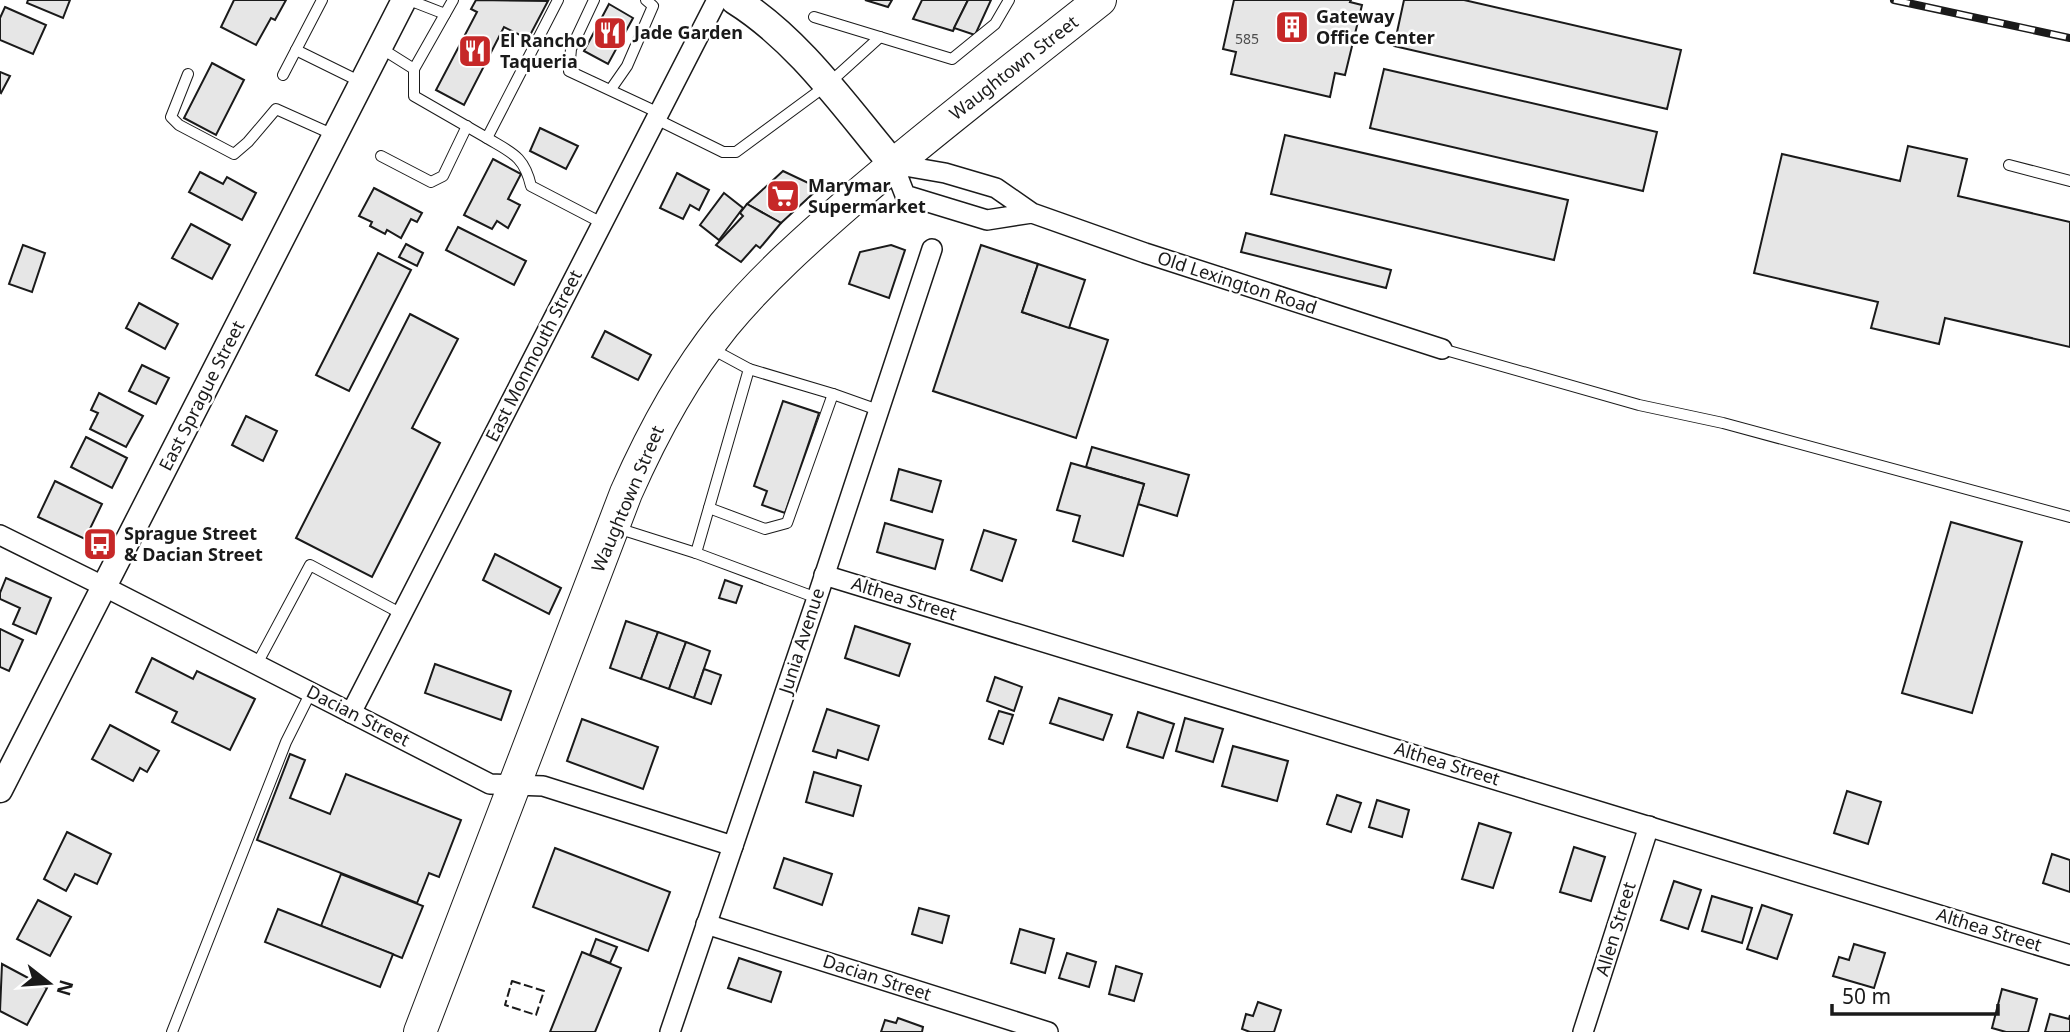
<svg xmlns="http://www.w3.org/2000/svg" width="2070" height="1032" viewBox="0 0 2070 1032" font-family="'Noto Sans',sans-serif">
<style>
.building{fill:#e6e6e6;stroke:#1a1a1a;stroke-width:2}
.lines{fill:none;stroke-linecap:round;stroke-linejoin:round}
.service-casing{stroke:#1a1a1a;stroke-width:12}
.minor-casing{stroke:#1a1a1a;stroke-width:22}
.tertiary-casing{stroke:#1a1a1a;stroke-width:27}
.secondary-casing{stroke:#1a1a1a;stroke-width:31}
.primary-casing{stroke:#1a1a1a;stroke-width:34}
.service{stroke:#fff;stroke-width:10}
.minor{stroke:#fff;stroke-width:19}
.tertiary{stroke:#fff;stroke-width:24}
.secondary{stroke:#fff;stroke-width:28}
.primary{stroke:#fff;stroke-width:32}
.rail-casing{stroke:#1a1a1a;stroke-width:8}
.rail{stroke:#fff;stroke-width:5;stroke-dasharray:16;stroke-linecap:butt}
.fence{stroke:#1a1a1a;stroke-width:2;stroke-dasharray:9 3.5;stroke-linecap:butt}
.labels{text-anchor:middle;stroke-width:5;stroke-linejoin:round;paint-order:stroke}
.number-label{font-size:14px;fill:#4d4d4d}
.poi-label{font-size:18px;font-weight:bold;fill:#1a1a1a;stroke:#fff;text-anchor:start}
.street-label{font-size:18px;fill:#1a1a1a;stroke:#fff}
</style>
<rect width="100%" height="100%" fill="#fff"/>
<g class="building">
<polygon points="28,0 70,0 63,18 27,3"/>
<polygon points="234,0 286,0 275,20 271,18 256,45 221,27"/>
<polygon points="476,0 548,1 528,39 504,27 464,105 436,90 477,12 471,9"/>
<polygon points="865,0 892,0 888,7"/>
<polygon points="922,0 968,0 953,31 913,19"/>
<polygon points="968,0 991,0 975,35 954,28"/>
<polygon points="1234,0 1351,0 1350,2 1362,5 1345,75 1335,73 1330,97 1231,74 1236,52 1223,49"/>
<polygon points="1404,0 1464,0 1681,50 1667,109 1394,46"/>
<polygon points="609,4 633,18 608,64 584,51"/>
<polygon points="5,7 46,25 33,54 0,40 0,18"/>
<polygon points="212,63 244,80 216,135 184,118"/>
<polygon points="1384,69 1657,132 1643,191 1370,128"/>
<polygon points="0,72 10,76 1,93 0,92"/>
<polygon points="540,128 578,146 566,169 530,151"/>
<polygon points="1285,135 1568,200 1554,260 1271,194"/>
<polygon points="1908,146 1967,159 1958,196 2070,222 2070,347 1945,318 1939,344 1871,328 1878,302 1754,273 1782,154 1900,181"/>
<polygon points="493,159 521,174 508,199 520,205 508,228 497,221 492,229 464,215"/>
<polygon points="783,171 819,188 781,223 747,204"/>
<polygon points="200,172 223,184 227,177 256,193 242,220 189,192"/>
<polygon points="677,173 709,190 699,210 690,205 683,219 660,208"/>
<polygon points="374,188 422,213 417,222 411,219 401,238 387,230 385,234 370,226 372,222 359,216"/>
<polygon points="724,193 743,208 719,240 700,225"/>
<polygon points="747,204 781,223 760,248 756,245 741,262 716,245 743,216 740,213"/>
<polygon points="191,224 230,245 212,279 172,258"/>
<polygon points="458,227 526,261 514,285 446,250"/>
<polygon points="1246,233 1391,270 1386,288 1241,252"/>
<polygon points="406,244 423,253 417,266 399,257"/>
<polygon points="23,245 45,253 32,292 9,284"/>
<polygon points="891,245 905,250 889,298 849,284 860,252"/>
<polygon points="981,245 1038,264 1022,312 1108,340 1076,438 933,391"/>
<polygon points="378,253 411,270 349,391 316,375"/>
<polygon points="1038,264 1085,280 1069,328 1022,312"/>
<polygon points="139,303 178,324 165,349 126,328"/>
<polygon points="410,314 458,339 412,428 440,443 372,577 296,538"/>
<polygon points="605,331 651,355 638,380 592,357"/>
<polygon points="142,365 169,378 156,404 129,391"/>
<polygon points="99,393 143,416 126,447 90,429 98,413 91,410"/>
<polygon points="783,401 819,413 785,513 762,505 767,491 754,486"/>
<polygon points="246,416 277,431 263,461 232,445"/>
<polygon points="86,437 127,458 112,488 71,467"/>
<polygon points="1092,447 1189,475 1177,516 1138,504 1144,484 1086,467"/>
<polygon points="1071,463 1144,484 1123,556 1073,541 1080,516 1057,510"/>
<polygon points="899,469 941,481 932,512 891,500"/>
<polygon points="55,481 102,504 85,539 38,517"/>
<polygon points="1951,522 2022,542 1972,713 1902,693"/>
<polygon points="885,523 943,540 935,569 877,552"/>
<polygon points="984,530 1016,540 1002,581 971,570"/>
<polygon points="495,554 561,588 549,614 483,580"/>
<polygon points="6,578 51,598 36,634 13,624 20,608 0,599 0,593"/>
<polygon points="725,580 742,586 736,603 719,598"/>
<polygon points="626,621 658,632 641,679 610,668"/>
<polygon points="855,626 910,644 899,676 845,658"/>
<polygon points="0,629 23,640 9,671 0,667"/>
<polygon points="658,632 686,642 669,689 641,679"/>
<polygon points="686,642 710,651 694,698 669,689"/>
<polygon points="152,658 193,679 197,671 255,699 230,750 172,722 177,712 136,692"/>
<polygon points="435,664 511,691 501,720 425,693"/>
<polygon points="704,669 721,675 711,704 694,698"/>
<polygon points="995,677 1022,687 1014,711 987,701"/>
<polygon points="1059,698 1112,715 1103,740 1050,723"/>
<polygon points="827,709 879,726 868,760 838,750 836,758 813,751"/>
<polygon points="999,711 1013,715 1003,744 989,739"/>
<polygon points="1138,712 1174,724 1163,758 1127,747"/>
<polygon points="1185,718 1223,729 1213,762 1176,751"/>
<polygon points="582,719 658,747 643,789 567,761"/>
<polygon points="110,725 159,751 147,772 140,768 133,781 92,759"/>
<polygon points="1233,746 1288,761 1277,801 1222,786"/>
<polygon points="290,754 305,760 290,798 330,814 346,774 461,820 439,877 429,873 417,903 257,840"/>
<polygon points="814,772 861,786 853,816 806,802"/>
<polygon points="1847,791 1881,802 1868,844 1834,833"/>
<polygon points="1337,795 1361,803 1351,832 1327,824"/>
<polygon points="1377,800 1409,810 1402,837 1369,827"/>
<polygon points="1479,823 1511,833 1493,888 1462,879"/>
<polygon points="67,832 111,854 97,884 75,874 66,891 44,879"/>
<polygon points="1574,847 1605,857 1591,901 1560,892"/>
<polygon points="555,848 670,892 648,951 533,907"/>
<polygon points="2052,854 2070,860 2070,892 2043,883"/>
<polygon points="784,858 832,874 822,905 774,888"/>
<polygon points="341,874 423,906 402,958 321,926"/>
<polygon points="1674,881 1701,890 1688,929 1661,920"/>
<polygon points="1712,896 1752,908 1742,943 1702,931"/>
<polygon points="38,900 71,917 50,956 17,939"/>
<polygon points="1762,905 1792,915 1777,959 1747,949"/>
<polygon points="919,908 949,916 942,943 912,934"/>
<polygon points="278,909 393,954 380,987 265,942"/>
<polygon points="1020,929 1054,939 1045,973 1011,963"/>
<polygon points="596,939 617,947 610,963 590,955"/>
<polygon points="1854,944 1885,953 1874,988 1833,976 1839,957 1849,960"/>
<polygon points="582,952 621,968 595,1032 550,1032"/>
<polygon points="1067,953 1096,962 1089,987 1059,978"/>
<polygon points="739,958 781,972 771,1002 728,988"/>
<polygon points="2,964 47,988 27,1025 0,1011"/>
<polygon points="1116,966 1142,974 1134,1001 1109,994"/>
<polygon points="2002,989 2037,999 2028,1032 2006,1032 1992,1028"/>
<polygon points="1258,1002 1281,1010 1274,1032 1250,1032 1242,1029 1246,1014 1253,1016"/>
<polygon points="2050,1014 2069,1019 2070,1015 2070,1032 2045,1032"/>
<polygon points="898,1018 923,1027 922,1032 881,1032 885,1020 896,1023"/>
</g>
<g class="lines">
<g class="service-casing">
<g id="service">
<polyline points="409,0 445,14"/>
<polyline points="594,0 571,49 569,71 659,113"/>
<polyline points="814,17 952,59 995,24 1009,0"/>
<polyline points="379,47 414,69 414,96 487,138 558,0"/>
<polyline points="296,50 361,82"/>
<polyline points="414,69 453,0"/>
<polyline points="188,74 171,117 179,125 234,154 248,142 276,109 334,135"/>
<polyline points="283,75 322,0"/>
<polyline points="611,89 627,66 653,6 646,0"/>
<polyline points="656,119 723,152 736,152 827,85 880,37"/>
<path d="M487,138c25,15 37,18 44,48l71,37"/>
<polyline points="381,156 431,182 443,176 467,126"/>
<polyline points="2009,165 2070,181"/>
<polyline points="712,349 749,369 696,553 817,598"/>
<polyline points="1442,349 1639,405 1723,423 2070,517"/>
<polyline points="749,369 833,394"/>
<polyline points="709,508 765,529 787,523 833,394 878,410"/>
<polyline points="617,528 696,553"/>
<polyline points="257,664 310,565 402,614"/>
<polyline points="172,1032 286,742 311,692"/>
</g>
</g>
<g class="minor-casing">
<g id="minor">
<polyline points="1032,213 987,220 905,195 893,164 945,173 996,188 1032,213 1145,253 1442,349"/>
<polyline points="0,535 105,587 490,784 543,786 733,846"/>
<polyline points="824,575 2070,955"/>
<polyline points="351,713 717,0"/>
<polyline points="706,924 1048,1032"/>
<polyline points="670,1032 817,598 932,249"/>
<polyline points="1583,1032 1649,826"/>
</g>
</g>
<g class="tertiary-casing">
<polyline id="tertiary" points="0,790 404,0"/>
</g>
<g class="secondary-casing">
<path id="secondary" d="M735,0c64,40 110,107 158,164"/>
</g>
<g class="primary-casing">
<path id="primary" d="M420,1032l206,-539c26,-59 57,-117 98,-168 39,-47 83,-86 129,-126 80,-69 164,-133 247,-199"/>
</g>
<use href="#service" class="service"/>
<use href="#minor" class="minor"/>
<use href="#tertiary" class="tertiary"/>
<use href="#secondary" class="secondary"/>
<use href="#primary" class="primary"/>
<g class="rail-casing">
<polyline id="rail" points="1894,0 2070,38"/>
</g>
<use href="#rail" class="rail"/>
<polygon class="fence" points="512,981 544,991 536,1015 505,1005"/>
</g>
<defs>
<g id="building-square" transform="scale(1.75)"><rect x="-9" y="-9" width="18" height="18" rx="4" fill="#c62828" stroke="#fff"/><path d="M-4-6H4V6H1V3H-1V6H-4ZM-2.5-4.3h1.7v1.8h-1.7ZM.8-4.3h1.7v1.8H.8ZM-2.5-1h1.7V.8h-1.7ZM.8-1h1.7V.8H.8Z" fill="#fff"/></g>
<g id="restaurant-square" transform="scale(1.75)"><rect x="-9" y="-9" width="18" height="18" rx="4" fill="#c62828" stroke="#fff"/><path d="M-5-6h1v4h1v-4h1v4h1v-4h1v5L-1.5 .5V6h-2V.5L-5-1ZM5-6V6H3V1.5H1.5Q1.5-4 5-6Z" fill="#fff"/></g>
<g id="supermarket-square" transform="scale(1.75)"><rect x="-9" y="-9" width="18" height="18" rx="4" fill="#c62828" stroke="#fff"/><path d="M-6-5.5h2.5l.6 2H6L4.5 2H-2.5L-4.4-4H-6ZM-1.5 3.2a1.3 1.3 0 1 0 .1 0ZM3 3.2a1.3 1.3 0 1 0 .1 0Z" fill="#fff"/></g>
<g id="bus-square" transform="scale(1.75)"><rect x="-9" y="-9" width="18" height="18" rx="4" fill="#c62828" stroke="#fff"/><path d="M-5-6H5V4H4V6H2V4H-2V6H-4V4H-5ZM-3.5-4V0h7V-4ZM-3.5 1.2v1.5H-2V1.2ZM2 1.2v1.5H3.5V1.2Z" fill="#fff"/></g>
</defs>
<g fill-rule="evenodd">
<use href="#building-square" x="1292" y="27"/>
<use href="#restaurant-square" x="610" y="33"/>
<use href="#restaurant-square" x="475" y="51"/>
<use href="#supermarket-square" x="783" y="196"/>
<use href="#bus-square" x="100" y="544"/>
</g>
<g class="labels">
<g class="number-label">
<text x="1247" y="44">585</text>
</g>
<g class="poi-label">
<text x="1316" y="23">Gateway<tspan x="1316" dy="21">Office Center</tspan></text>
<text x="634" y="39">Jade Garden</text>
<text x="500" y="47">El Rancho<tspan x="500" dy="21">Taqueria</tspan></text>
<text x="808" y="192">Marymar<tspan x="808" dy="21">Supermarket</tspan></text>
<text x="124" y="540">Sprague Street<tspan x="124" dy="21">&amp; Dacian Street</tspan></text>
</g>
<g class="street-label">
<text transform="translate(1014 68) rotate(-38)" y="6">Waughtown Street</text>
<text transform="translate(1237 283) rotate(18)" y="6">Old Lexington Road</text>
<text transform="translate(534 356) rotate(-63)" y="6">East Monmouth Street</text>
<text transform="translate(202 396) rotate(-63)" y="6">East Sprague Street</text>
<text transform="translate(628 499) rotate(-67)" y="6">Waughtown Street</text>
<text transform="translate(904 599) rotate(17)" y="6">Althea Street</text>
<text transform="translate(802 641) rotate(-72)" y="6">Junia Avenue</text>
<text transform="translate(358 716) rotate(27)" y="6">Dacian Street</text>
<text transform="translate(1447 764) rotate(17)" y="6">Althea Street</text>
<text transform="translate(1616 929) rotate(-73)" y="6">Allen Street</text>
<text transform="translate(1989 930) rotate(17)" y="6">Althea Street</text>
<text transform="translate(877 978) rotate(18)" y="6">Dacian Street</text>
</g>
</g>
<g transform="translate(49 983) rotate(107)" stroke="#ffffff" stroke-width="5" paint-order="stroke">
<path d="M0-5L12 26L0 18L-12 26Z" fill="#1a1a1a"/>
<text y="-10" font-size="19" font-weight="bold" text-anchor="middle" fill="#1a1a1a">N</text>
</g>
<path d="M1832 1004v10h166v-10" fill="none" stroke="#1a1a1a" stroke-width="3.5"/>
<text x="1842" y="1004" font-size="21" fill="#1a1a1a" stroke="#ffffff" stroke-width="5" paint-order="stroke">50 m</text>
</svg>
